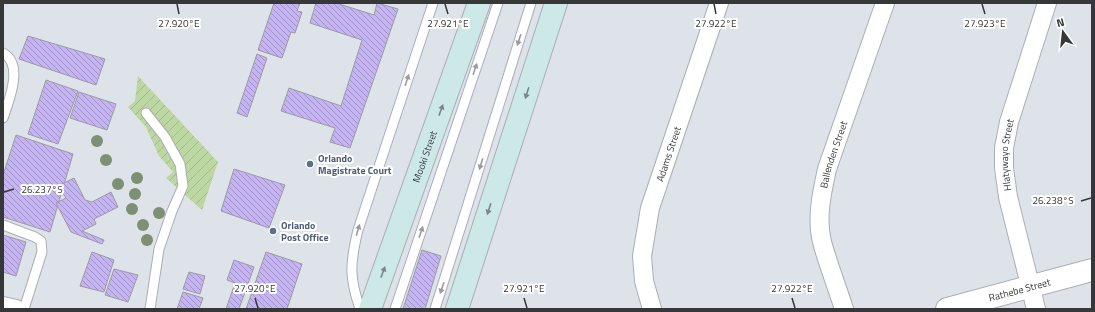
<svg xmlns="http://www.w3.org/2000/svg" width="1095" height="312" viewBox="0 0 1095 312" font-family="'Titillium Web',sans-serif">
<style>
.garden{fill:url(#garden-furrows)}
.building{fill:url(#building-back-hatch);stroke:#9c9aa1}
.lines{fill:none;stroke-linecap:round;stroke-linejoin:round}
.service-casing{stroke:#aaaeb4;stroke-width:11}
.minor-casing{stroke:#aaaeb4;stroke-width:20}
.tertiary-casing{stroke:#aaaeb4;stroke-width:24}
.secondary-casing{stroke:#aaaeb4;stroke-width:24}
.service{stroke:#fff;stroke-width:9}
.minor{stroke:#fff;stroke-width:18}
.tertiary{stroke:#fff;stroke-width:22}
.secondary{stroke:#cce9e7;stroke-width:22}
.tree{fill:#7f8f73}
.oneway{fill:#9a9b9c}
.oneway2{fill:#798787}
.ticks{fill:none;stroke:#353739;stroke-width:1.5}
.service-dot{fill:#5c6f8a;stroke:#fff;stroke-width:1.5}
.labels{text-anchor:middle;stroke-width:4;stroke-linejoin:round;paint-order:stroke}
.street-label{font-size:10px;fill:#353739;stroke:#fff}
.service-label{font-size:10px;font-weight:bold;fill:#4e5e75;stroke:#fff;text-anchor:start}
.ticks-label{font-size:10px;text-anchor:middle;fill:#353739;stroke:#fff;stroke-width:4;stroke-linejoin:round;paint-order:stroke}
</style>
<defs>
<pattern id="garden-furrows" width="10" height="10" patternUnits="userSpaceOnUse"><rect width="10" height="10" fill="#bcd7a1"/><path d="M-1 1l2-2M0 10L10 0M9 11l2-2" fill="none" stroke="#a2b98b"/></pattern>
<pattern id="building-back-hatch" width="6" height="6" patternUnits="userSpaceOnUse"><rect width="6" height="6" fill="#c5b4f4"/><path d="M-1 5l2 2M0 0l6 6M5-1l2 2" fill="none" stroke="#a193c7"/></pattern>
</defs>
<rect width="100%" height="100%" fill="#dee3e9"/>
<polygon class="garden" points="138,76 218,162 202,210 166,178 173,172 159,156 146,127 128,107 135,101"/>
<g class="building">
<polygon points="274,3 300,3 297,11 302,12 295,33 291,32 282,58 258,50"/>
<polygon points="316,3 336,3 374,15 377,3 398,9 350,148 330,142 335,128 281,111 289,88 341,106 362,40 310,23"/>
<polygon points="28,36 105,59 96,85 19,59"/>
<polygon points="257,54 267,58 247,117 237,113"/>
<polygon points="46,80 78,91 58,144 28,134"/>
<polygon points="79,92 116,104 107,130 70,118"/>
<polygon points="16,135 73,154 50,232 3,217 3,175"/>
<polygon points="234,169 285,185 269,228 221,211"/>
<polygon points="74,178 85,200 92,202 111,192 118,207 94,219 96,224 82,231 104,240 102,244 71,232 56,203 66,198 58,186"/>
<polygon points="3,235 26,242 16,276 3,272"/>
<polygon points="422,250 441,256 425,309 403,309"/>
<polygon points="92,252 114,260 104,292 80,286"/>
<polygon points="266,252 302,264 287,309 246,309"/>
<polygon points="234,260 254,267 239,309 226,309 235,283 227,280"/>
<polygon points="114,269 138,275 128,302 105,295"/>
<polygon points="189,272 205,276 200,294 183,289"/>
<polygon points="183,292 203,298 199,309 177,309"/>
</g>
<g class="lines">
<g class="service-casing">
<g id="service">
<path d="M3,53c21,11 6,48 0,65"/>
<polyline points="146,113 165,137 180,164 183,186 172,211 159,249 150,309"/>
<polyline points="3,225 35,237 41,241 42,252 24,309"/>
<path d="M360,309c-11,-32 -10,-46 -2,-79l75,-227"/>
<polyline points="395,309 498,3"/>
<polyline points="435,309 531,3"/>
</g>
</g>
<g class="minor-casing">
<g id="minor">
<polyline points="3,306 16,309"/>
<path id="s1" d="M652,309l-8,-28 -2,-25 8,-48 69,-205"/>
<path id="s2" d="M844,309c-7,-22 -16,-45 -22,-67 -6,-24 0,-50 5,-73l58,-166"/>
<path id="s3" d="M1036,309l-28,-112 -4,-29v-20l5,-26 38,-119"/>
</g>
</g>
<g class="tertiary-casing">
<g id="tertiary">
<path id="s4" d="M947,309l145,-39"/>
</g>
</g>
<g class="secondary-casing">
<g id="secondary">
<path id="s5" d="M370,309l109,-306"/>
<polyline points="457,309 556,3"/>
</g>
</g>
<use href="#service" class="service"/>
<use href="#minor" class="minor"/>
<use href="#tertiary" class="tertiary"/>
<use href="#secondary" class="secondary"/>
</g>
<g class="tree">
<circle cx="97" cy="141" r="6"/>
<circle cx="106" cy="160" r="6"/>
<circle cx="137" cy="178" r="6"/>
<circle cx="118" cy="184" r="6"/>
<circle cx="135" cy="194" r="6"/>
<circle cx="132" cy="209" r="6"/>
<circle cx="159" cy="213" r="6"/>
<circle cx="143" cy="225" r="6"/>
<circle cx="147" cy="240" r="6"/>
</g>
<defs><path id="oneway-solid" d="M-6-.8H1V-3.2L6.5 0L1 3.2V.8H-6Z"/></defs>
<g class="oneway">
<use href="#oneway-solid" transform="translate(519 40) rotate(108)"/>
<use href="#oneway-solid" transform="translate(475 69) rotate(-71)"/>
<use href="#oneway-solid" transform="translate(407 80) rotate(-72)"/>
<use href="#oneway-solid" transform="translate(481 164) rotate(107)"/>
<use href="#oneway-solid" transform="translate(358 230) rotate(-74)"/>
<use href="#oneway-solid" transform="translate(421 232) rotate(-71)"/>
<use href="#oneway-solid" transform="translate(442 288) rotate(109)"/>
</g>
<g class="oneway2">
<use href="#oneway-solid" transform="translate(527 93) rotate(108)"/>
<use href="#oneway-solid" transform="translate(441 110) rotate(-70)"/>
<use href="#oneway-solid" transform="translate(489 209) rotate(108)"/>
<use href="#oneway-solid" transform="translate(383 272) rotate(-70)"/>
</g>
<path class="ticks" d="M177,4l2,10M445,4l3,10M714,4l2,10M982,4l3,10M4,192l10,-3M1081,201l10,-3M255,298l3,10M524,298l3,10M792,298l3,10"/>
<g class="service-dot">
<circle cx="310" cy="164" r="4"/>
<circle cx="273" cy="231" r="4"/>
</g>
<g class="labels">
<g class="street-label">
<text dy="4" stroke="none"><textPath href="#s1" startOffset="160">Adams Street</textPath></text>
<text dy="4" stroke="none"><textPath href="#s2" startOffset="160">Ballenden Street</textPath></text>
<text dy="4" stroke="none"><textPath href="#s3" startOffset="158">Hlatywayo Street</textPath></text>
<text dy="4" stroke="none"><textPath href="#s5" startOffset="162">Mooki Street</textPath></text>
<text dy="4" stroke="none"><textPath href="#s4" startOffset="75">Rathebe Street</textPath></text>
</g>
<g class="service-label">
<text x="318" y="162">Orlando<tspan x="318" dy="12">Magistrate Court</tspan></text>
<text x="281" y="229">Orlando<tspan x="281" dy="12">Post Office</tspan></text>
</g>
</g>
<g class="ticks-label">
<text x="716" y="27">27.922°E</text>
<text x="179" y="27">27.920°E</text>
<text x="448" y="27">27.921°E</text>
<text x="985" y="27">27.923°E</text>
<text x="42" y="193">26.237°S</text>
<text x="1053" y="204">26.238°S</text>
<text x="255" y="292">27.920°E</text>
<text x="524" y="292">27.921°E</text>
<text x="792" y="292">27.922°E</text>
</g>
<rect width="1095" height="312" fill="none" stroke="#353739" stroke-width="8"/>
<g transform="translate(1063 32) rotate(345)" stroke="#ffffff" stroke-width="3" paint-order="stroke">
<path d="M0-3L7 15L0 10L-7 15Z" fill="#353739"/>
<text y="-6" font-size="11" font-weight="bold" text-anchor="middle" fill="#353739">N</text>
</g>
</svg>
